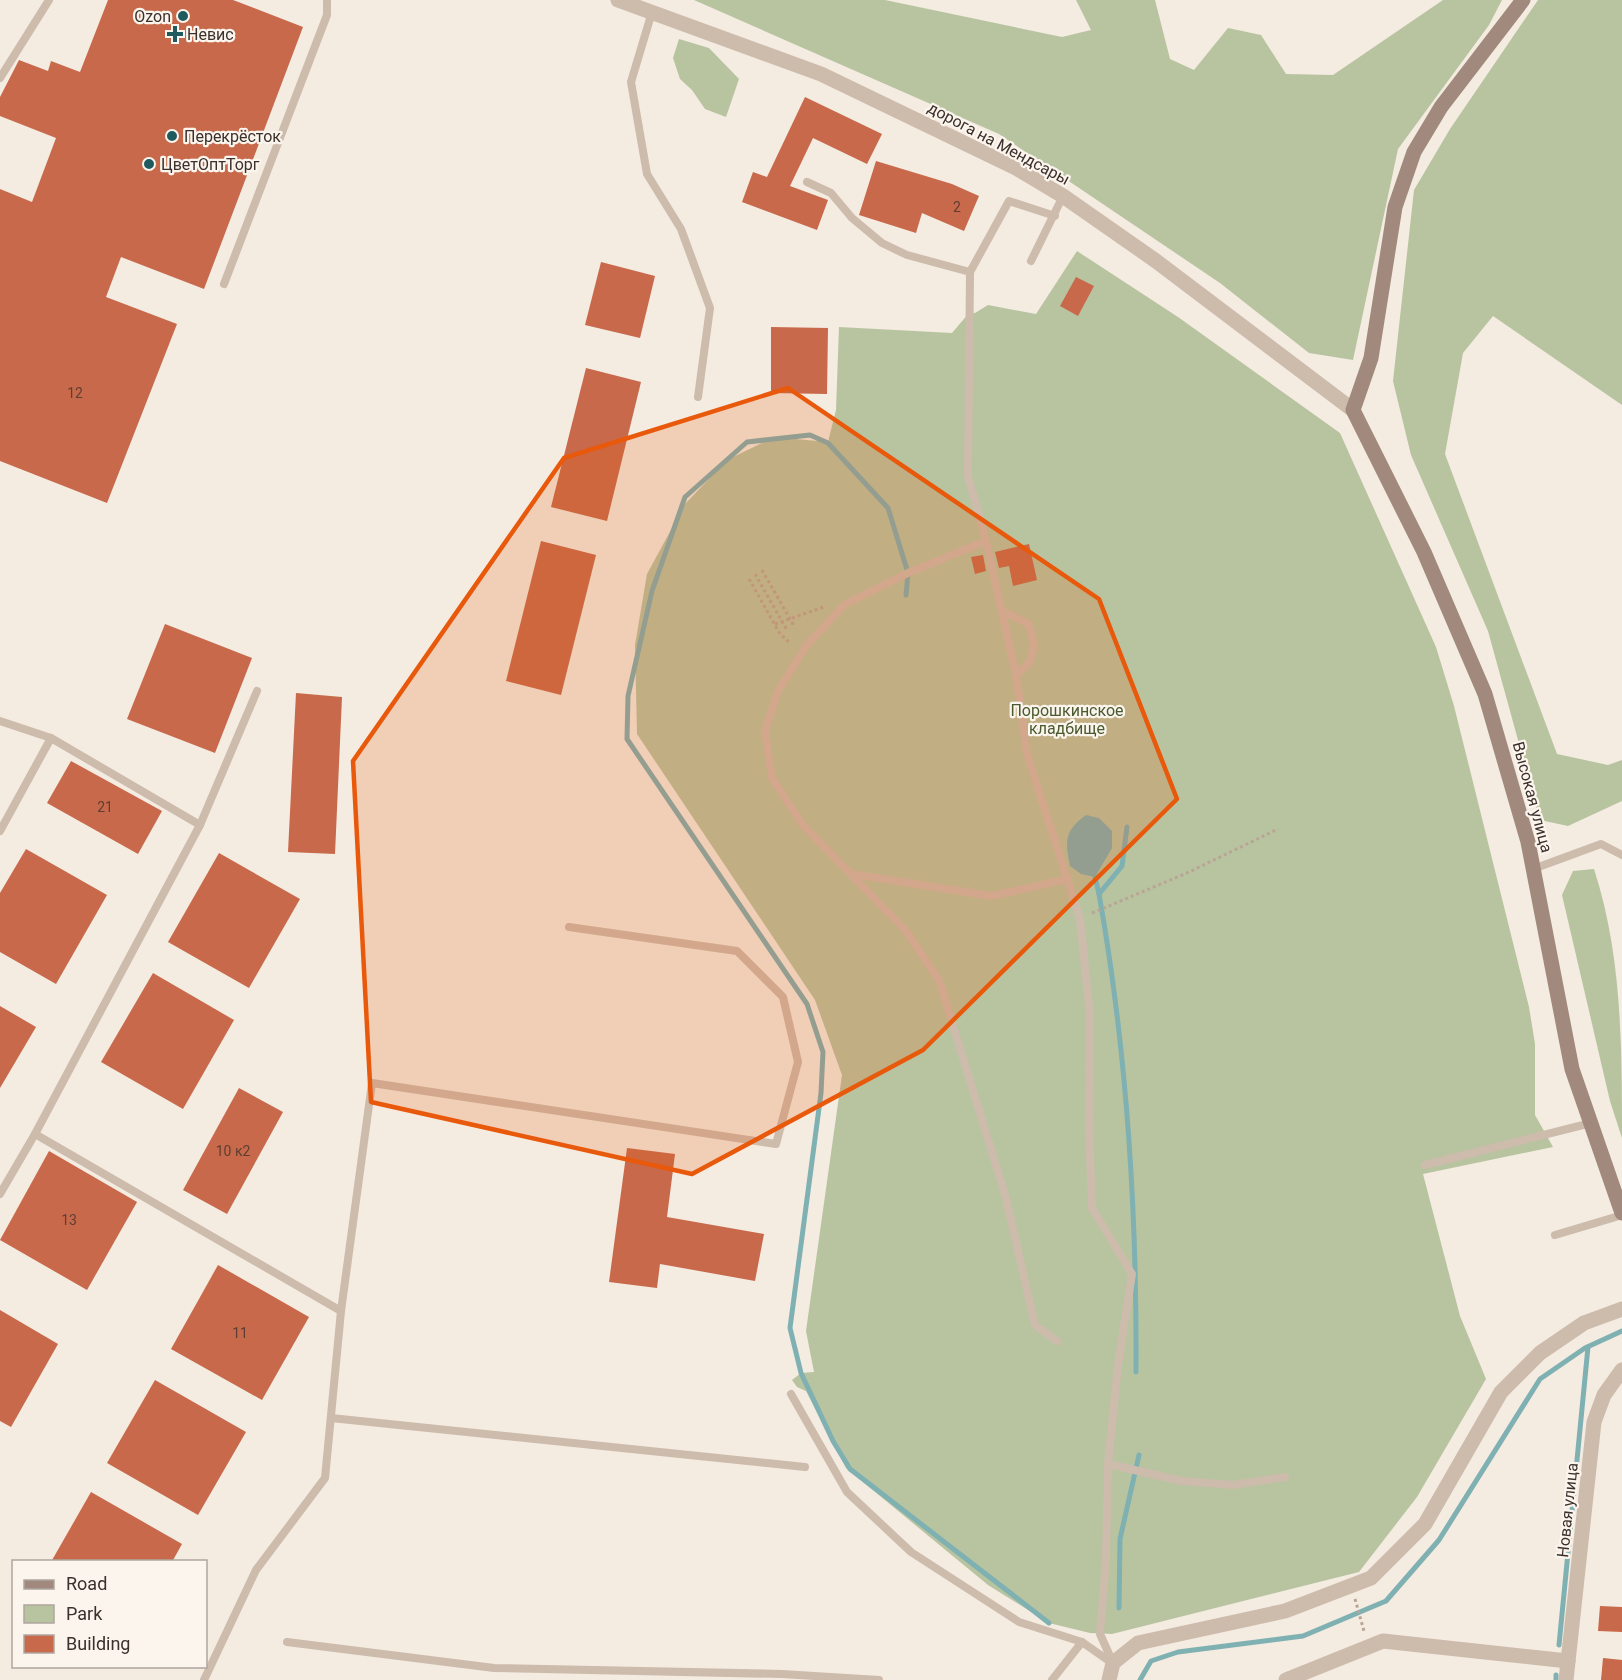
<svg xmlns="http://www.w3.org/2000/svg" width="1622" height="1680" viewBox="0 0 1622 1680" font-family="Roboto,sans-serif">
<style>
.green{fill:#b8c4a0}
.water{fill:#7fb0b2}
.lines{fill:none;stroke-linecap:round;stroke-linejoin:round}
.stream{stroke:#7fb0b2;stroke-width:5}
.building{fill:#c8694b}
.path{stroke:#b9a596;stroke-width:3;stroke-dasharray:3 3;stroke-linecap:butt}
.lane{stroke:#cdbbac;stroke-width:8}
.street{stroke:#cdbbac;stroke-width:15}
.secondary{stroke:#a18a7d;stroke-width:15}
.marked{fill:#e8590c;fill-opacity:0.2;stroke:#e8590c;stroke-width:4.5;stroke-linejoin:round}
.poi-dot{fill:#1f5a5e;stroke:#fbf5ee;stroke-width:2}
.labels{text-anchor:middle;stroke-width:4.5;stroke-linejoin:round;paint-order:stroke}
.number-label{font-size:14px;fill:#5e3e33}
.poi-label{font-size:16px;fill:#3b302b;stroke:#fbf5ee;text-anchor:start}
.street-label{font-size:16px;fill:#3b302b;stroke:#fbf5ee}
.park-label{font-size:16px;fill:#4a5a2e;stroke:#fbf5ee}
</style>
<rect width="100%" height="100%" fill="#f4ebe1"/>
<g class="green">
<polygon points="694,0 885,0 1062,37 1091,30 1076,0 1155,0 1170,59 1194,70 1228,28 1261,35 1286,74 1333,75 1443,0 1502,0 1489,25 1398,149 1353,360 1309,353 1220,283 999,134"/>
<polygon points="1538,0 1622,0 1622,405 1493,316 1463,353 1445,454 1557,754 1608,765 1622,760 1622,801 1568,826 1540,820 1488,631 1411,455 1393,381 1414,190 1450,129"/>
<polygon points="679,39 709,48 739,79 726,117 705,109 692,90 680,79 673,58"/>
<polygon points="1077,251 1178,317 1340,433 1436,647 1454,706 1529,1007 1535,1044 1535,1115 1553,1147 1423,1174 1460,1316 1486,1379 1417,1497 1359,1572 1112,1634 1090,1633 1049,1623 988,1585 846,1468 806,1391 797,1387 792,1380 801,1373 814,1372 806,1331 842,1075 815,1000 637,734 635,645 647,574 685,504 727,460 774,437 828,442 836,410 839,327 952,333 969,313 975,313 988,305 1036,314"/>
<path d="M1594,869c28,86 28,178 28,269l-12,-37 -48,-206 11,-24z"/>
</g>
<path class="water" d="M1086,815l13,3 13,13v17l-17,29 -14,-3 -11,-8c-5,-25 -6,-35 16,-51z"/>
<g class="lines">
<g class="stream">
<polyline points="906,595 908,573 888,508 828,443 810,435 747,442 685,497 652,591 628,696 627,739 807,1004 823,1052 821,1093 790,1328 801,1373 833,1441 850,1469 1049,1623"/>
<path d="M1127,827l-5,39 -23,28c28,157 38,319 37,478"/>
<polyline points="1095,877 1099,894"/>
<polyline points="1119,1608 1120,1539 1139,1455"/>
<polyline points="1559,1645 1588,1347"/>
<polyline points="1140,1680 1151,1661 1178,1652 1303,1636 1386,1601 1439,1540 1540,1379 1585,1348 1622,1331"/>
<polyline points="1556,1680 1556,1675"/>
</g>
</g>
<g class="building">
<polygon points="108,0 233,0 303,27 204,289 121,257 106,297 177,324 107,503 0,461 0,189 32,202 56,138 0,116 0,97 19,60 48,71 51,61 80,72"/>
<polygon points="805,97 882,134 867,164 813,138 790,186 828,200 817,230 742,202 753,172 767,177"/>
<polygon points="876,161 952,184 979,196 964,231 922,213 916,233 859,215"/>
<polygon points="601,262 655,276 640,338 585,325"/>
<polygon points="1076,277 1094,286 1078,316 1060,306"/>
<polygon points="771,327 828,328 827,394 771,393"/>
<polygon points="586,368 641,382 607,521 551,507"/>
<polygon points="541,541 596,555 561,695 506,681"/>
<polygon points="1029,544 1037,580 1013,586 1009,566 999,568 995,552"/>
<polygon points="983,555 986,571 975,574 971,557"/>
<polygon points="165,624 252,658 215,753 127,719"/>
<polygon points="296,693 342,697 335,854 288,852"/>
<polygon points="71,761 162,811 138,854 47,803"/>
<polygon points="26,849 107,895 56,984 0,952 0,893"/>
<polygon points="219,853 300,899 249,988 168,942"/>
<polygon points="153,973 234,1020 183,1109 101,1062"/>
<polygon points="0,1006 36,1027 0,1088"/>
<polygon points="239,1088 283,1112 227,1214 183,1190"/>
<polygon points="627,1148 675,1154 667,1217 764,1234 755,1281 660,1264 657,1288 609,1282"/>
<polygon points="49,1151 137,1202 87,1290 0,1240"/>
<polygon points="218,1265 309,1317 262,1400 171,1349"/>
<polygon points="0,1310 58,1344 11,1427 0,1421"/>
<polygon points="155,1380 246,1432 198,1515 107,1463"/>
<polygon points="91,1492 182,1544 172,1562 51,1562"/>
<polygon points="1600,1606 1622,1607 1622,1632 1598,1631"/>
<polygon points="1603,1658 1622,1660 1622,1680 1601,1680"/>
</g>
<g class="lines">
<g class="path">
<polyline points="762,570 794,626"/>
<polyline points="755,574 787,630"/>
<polyline points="749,579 780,634 791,644"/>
<polyline points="775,624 824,607"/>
<polyline points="1092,913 1187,873 1278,829"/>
<polyline points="1355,1599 1364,1631"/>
</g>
<g class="lane">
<polyline points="652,12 631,82 647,174 681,229 710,308 698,397"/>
<polyline points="0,78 49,0"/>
<polyline points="807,182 831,193 852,218 882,243 907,255 970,272"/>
<polyline points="1055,216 1009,201 970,272 968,476 986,541 1016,675 1027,754 1080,919 1090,1016 1089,1125 1092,1208 1132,1274 1118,1365 1108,1464 1106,1561 1100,1634 1113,1663"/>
<polyline points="1031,261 1063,196"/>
<polyline points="224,284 327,15 327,0"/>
<polyline points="986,541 908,573 844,605 806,646 778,691 765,731 772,778 802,824 906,931 939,980 1006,1198 1035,1325 1057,1341"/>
<polyline points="1002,611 1029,624 1034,645 1030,662 1016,675"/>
<polyline points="0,721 51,738 200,825"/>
<polyline points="0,831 51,738"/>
<polyline points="1533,869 1601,844 1622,855"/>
<polyline points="852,874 991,896 1068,879"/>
<polyline points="35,1134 341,1311"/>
<polyline points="1425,1165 1591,1123"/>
<polyline points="0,1194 35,1134 200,825 257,691"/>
<polyline points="1555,1235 1622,1215"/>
<polyline points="791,1394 847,1492 911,1552 1019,1622 1082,1642 1112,1663"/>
<polyline points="331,1418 805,1467"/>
<polyline points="1108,1464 1182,1481 1233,1485 1285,1477"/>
<polyline points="287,1642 494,1668 782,1674 879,1680"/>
<polyline points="204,1680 256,1570 325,1478 341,1311 372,1083 776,1144 798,1062 783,997 737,951 569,927"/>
<polyline points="1052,1680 1082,1642"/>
</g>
<g class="street">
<polyline points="618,0 821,74 1016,168 1063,196 1156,261 1353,410"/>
<polyline points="1109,1680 1113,1663 1138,1643 1285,1611 1371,1578 1425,1524 1501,1392 1540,1353 1584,1323 1622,1309"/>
<polyline points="1286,1680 1383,1641 1568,1661"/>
<polyline points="1566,1680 1594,1422 1604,1395 1622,1370"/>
</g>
<polyline class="secondary" points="1523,0 1441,107 1414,152 1395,207 1371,358 1353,410 1424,552 1485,694 1528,842 1572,1069 1622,1213"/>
</g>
<path class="marked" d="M788,388l311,211 78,200 -254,251 -231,124 -321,-72 -18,-341 211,-303z"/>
<g class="poi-dot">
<circle cx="183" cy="16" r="6"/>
<path d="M172 25h6v6h6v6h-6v6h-6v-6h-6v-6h6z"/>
<circle cx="172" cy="136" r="6"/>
<circle cx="149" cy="164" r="6"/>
</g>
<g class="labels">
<g class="number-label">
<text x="957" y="212">2</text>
<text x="75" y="398">12</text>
<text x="105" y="812">21</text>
<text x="233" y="1156">10 к2</text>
<text x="69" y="1225">13</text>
<text x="240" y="1338">11</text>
</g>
<g class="poi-label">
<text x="171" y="22" text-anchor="end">Ozon</text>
<text x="187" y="40">Невис</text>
<text x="184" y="142">Перекрёсток</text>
<text x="161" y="170">ЦветОптТорг</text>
</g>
<g class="street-label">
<text transform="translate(999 143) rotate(28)" y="6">дорога на Мендсары</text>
<text transform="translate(1533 797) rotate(75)" y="6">Высокая улица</text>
<text transform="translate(1567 1510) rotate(-84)" y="6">Новая улица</text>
</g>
<g class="park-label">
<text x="1067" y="716">Порошкинское<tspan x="1067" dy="18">кладбище</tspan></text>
</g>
</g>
<rect x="12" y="1560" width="195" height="108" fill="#fbf5ee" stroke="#aea6a0" stroke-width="1.5"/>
<rect x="24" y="1580" width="30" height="9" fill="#a18a7d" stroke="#aea6a0" stroke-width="1.5"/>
<text x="66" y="1590" font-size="18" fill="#3b302b">Road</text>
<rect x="24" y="1605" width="30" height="18" fill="#b8c4a0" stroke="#aea6a0" stroke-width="1.5"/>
<text x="66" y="1620" font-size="18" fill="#3b302b">Park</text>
<rect x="24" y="1635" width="30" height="18" fill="#c8694b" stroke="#aea6a0" stroke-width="1.5"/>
<text x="66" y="1650" font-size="18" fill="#3b302b">Building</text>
</svg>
